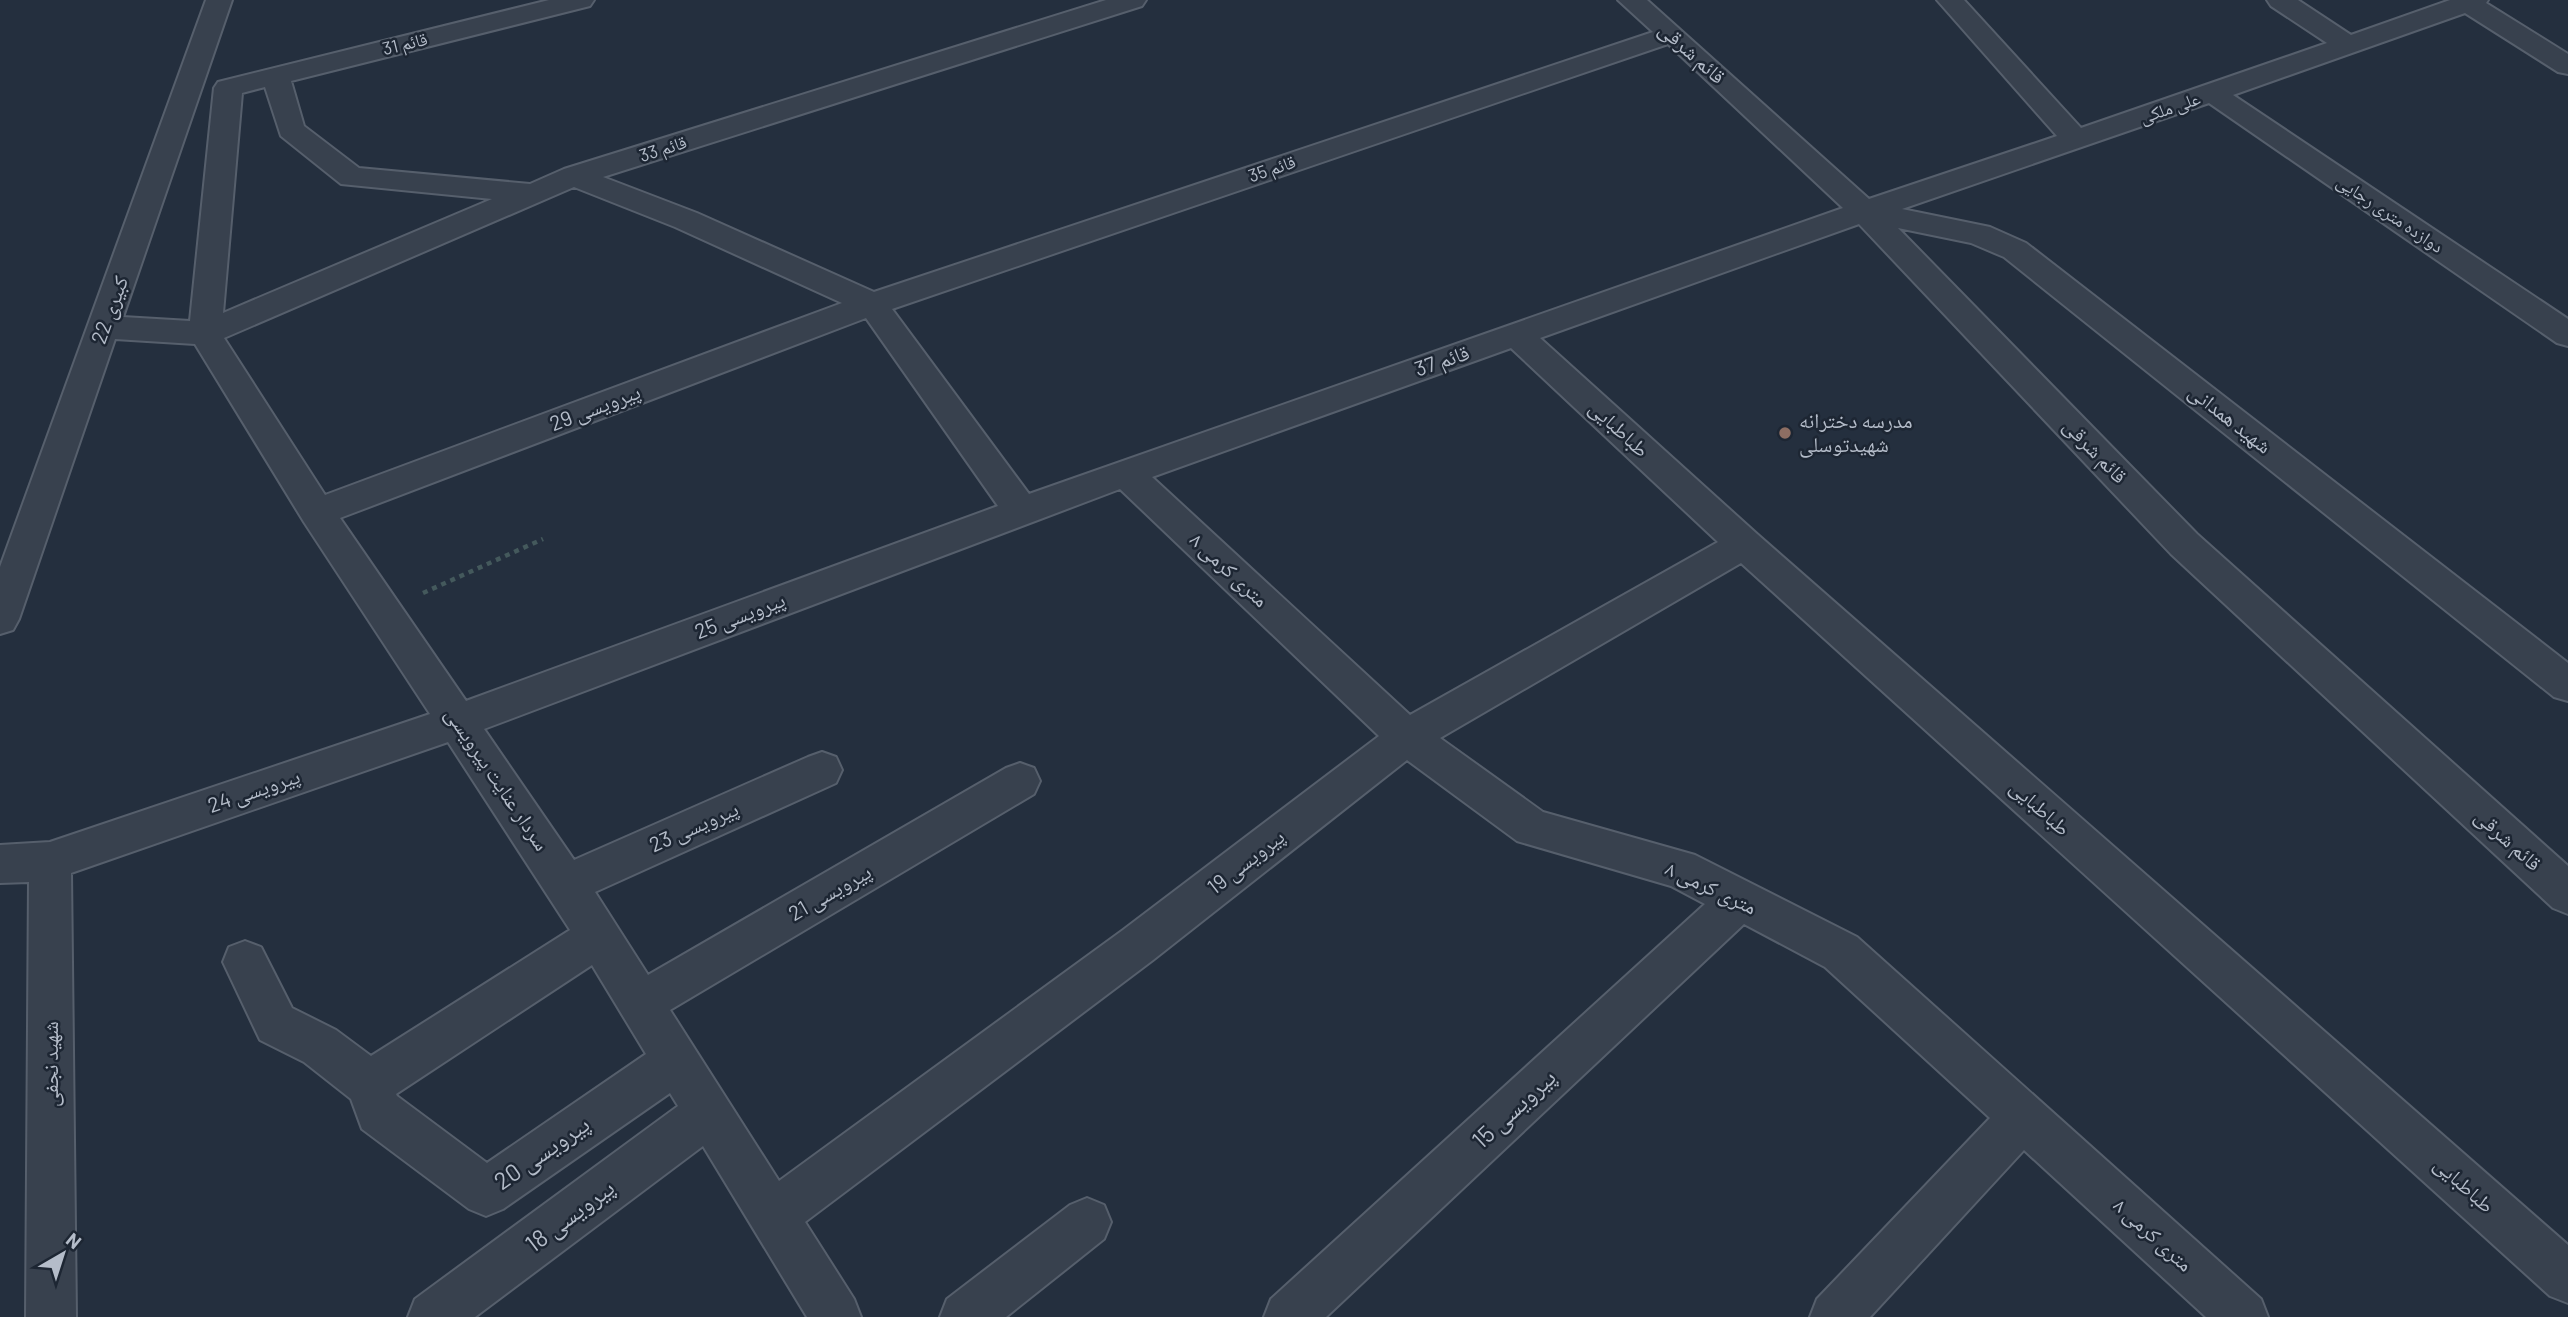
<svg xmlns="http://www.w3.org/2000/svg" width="2568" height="1317" viewBox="0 0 2568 1317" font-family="Barlow,'Noto Naskh Arabic',sans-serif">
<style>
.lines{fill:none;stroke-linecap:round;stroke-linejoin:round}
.minor-casing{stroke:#565f6c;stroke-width:4}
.path{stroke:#44595c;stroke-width:4.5;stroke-dasharray:5 5;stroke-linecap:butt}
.minor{fill:#38414e;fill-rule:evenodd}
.education-dot{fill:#8d6e63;stroke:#1d2633;stroke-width:2.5}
.labels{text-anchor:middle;stroke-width:5;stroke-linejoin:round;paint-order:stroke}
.far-street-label{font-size:18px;fill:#b4bcc9;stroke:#1d2633}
.street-label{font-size:21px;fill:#b4bcc9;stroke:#1d2633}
.poi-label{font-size:21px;fill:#b4bcc9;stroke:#1d2633;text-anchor:start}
.near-street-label{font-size:24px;fill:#b4bcc9;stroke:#1d2633}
</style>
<rect width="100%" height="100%" fill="#242f3e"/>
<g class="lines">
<g class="minor-casing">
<g id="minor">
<path d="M206,0h26l-109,317 67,4 24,-233 4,-6 331,-82h45l-4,6 -299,75 13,45 55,42 171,16 34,-15 542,-169h40l-4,6 -539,171 94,36 177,79 779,-260 -35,-32h29l222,199 188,-63 -120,-136h27l117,128 246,-85 -56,-37 -4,-6h31l53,35 99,-35h38l-2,3 82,51v20l-10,-2 -93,-59 -232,82 335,224v27l-11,-3 -348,-240 -307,106 88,18 36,16 542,420v38l-14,-4 -550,-440 -33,-14 -73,-15 299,306 371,332v48l-15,-6 -382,-354 -312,-330 -319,114 217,196 811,711v58l-18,-7 -809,-733 -301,175 103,74 152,43 162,82 404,362 7,18h-62l-182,-167 -154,167h-60l7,-18 173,-181 -165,-151 -81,-43 -418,393h-62l7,-18 434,-395 -34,-18 -154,-45 -110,-81 -254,200 -348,262 49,77 7,18h-54l-104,-171 -228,171h-67l7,-18 263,-193 -8,-13 -167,116 -17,7 -17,-7 -107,-80 -11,-30 -47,-37 -44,-22 -37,-78 6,-15 16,-6 16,6 31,61 44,22 35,26 199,-126 -122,-188 -377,131 5,444h-50l3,-435 -29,1v-38l50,-3 380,-128 -126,-192 -109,-178 -80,-5 -96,280 -6,11 -13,4v-67zM1668,44l175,164 -814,286 -137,-185zM265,87l16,49 60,48 151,15 -269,114 19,-220zM574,187l101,40 167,76 -517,192 -101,-157zM866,318l132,188 -532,195 -126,-183zM1511,348l207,194 -308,173 -258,-238zM1120,489l259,247 -256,194 -344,251 -109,-171 364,-216 6,-13 -6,-13 -14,-5 -14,5 -358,207 -53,-83 241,-109 6,-13 -6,-13 -14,-5 -14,5 -234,103 -90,-131zM592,965l54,89 -159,109 -90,-67 -1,-2z"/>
<polygon points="1087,1198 1104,1205 1111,1222 1104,1239 1006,1317 940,1317 947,1299 1070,1205"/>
</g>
</g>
<polyline class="path" points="423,593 543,539"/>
<use href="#minor" class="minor"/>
</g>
<circle class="education-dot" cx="1785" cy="433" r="7"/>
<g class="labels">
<g class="far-street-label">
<text transform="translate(405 44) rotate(-14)" y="6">قائم 31</text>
<text transform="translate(2170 108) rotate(-19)" y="6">علی ملکی</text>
<text transform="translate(663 149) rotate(-18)" y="6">قائم 33</text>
<text transform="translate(1272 169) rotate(-19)" y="6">قائم 35</text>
<text transform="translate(2390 214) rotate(34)" y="6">دوازده متری رجایی</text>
</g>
<g class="street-label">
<text transform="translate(1692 53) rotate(42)" y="7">قائم شرقی</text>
<text transform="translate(110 310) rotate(-70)" y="7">کبیری 22</text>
<text transform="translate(1442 361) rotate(-19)" y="7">قائم 37</text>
<text transform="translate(595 408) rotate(-21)" y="7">پیرویسی 29</text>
<text transform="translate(2230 419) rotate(38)" y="7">شهید همدانی</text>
<text transform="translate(1619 429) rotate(43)" y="7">طباطبایی</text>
<text transform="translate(2095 451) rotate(46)" y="7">قائم شرقی</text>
<text transform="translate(1229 570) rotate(43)" y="7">۸ متری کرمی</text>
<text transform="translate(740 616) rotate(-21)" y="7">پیرویسی 25</text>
<text transform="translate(497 779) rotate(56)" y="7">سردار عنایت پیرویسی</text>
<text transform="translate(254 791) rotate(-19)" y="7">پیرویسی 24</text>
<text transform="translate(2040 808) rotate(42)" y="7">طباطبایی</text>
<text transform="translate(694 827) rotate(-24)" y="7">پیرویسی 23</text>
<text transform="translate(2508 840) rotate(42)" y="7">قائم شرقی</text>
<text transform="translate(1246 862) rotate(-38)" y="7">پیرویسی 19</text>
<text transform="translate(1711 888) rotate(25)" y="7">۸ متری کرمی</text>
<text transform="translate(830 893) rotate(-30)" y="7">پیرویسی 21</text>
<text transform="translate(51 1064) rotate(-90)" y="7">شهید نجفی</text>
<text transform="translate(2464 1185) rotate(42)" y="7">طباطبایی</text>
<text transform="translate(2153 1235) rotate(42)" y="7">۸ متری کرمی</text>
</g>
<g class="poi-label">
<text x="1799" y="428">مدرسه دخترانه<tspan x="1799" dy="24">شهیدتوسلی</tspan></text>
</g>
<g class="near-street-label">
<text transform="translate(1514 1109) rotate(-43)" y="8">پیرویسی 15</text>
<text transform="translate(542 1153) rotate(-35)" y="8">پیرویسی 20</text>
<text transform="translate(570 1216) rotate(-37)" y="8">پیرویسی 18</text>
</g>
</g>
<g transform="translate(63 1254) rotate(39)" stroke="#1d2633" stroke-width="5" paint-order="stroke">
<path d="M0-5L12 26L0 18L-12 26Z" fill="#b4bcc9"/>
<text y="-10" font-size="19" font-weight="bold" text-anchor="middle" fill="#b4bcc9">N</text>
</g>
</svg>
